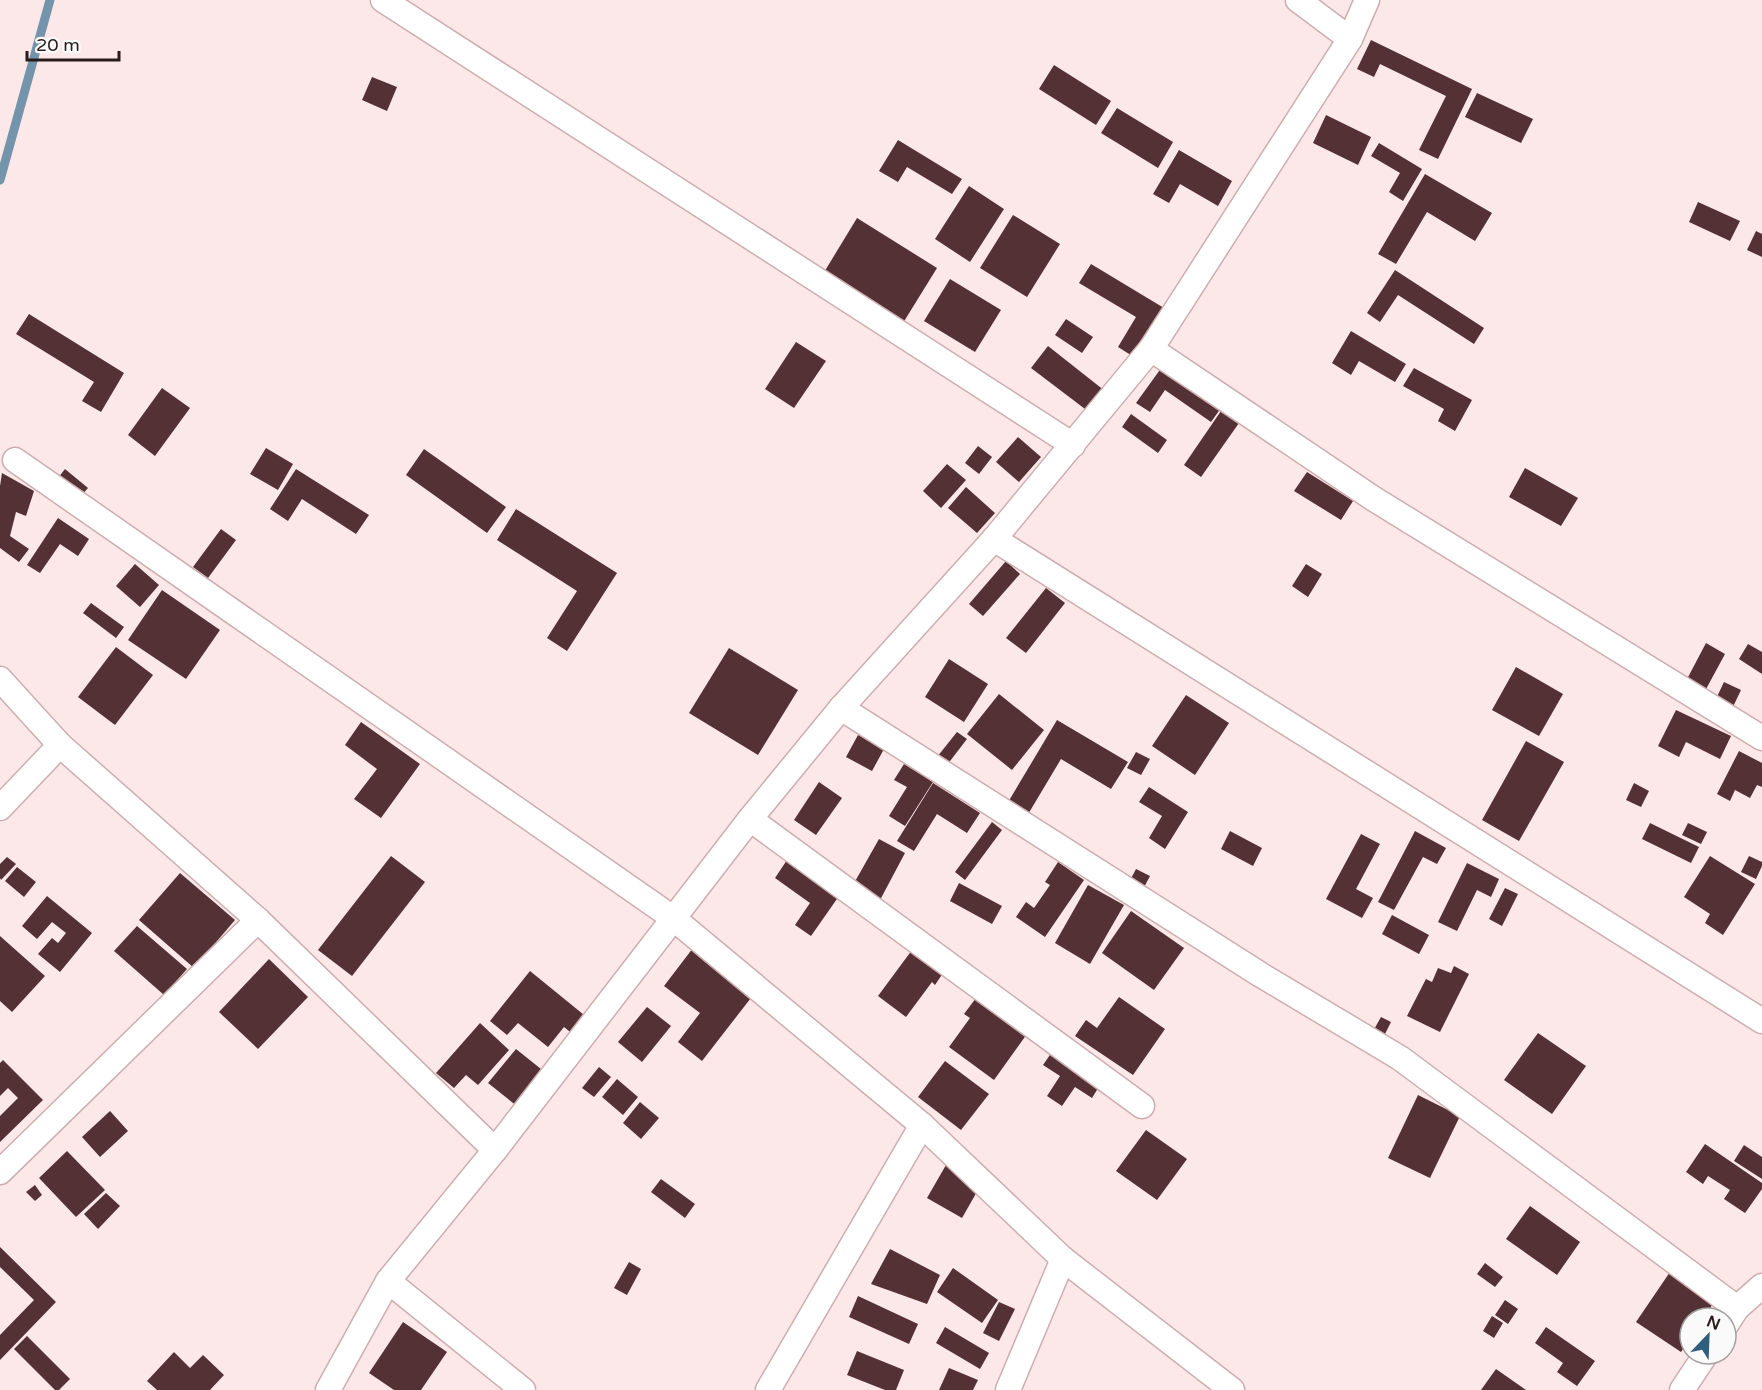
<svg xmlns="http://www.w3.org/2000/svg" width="1762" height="1390" viewBox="0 0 1762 1390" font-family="'Varela Round',sans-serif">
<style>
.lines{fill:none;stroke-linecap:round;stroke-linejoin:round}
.stream{stroke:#7494ac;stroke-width:9}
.building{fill:#543134}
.street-casing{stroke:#cdaeb0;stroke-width:27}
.street{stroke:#fff;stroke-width:24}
</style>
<rect width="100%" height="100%" fill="#fce8e9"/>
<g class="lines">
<polyline class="stream" points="0,180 50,0"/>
</g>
<g class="building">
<polygon points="1371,40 1472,89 1438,159 1419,150 1446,96 1380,64 1374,77 1357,69"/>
<polygon points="1054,65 1111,101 1096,125 1039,89"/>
<polygon points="372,77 397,87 387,111 362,100"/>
<polygon points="1477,93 1533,119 1521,143 1465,117"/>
<polygon points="1117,108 1173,142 1158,168 1101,133"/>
<polygon points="1326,115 1371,137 1358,165 1313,143"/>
<polygon points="898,140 962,179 952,194 907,167 898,182 879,171"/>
<polygon points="1379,143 1422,169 1403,201 1389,192 1400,173 1371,156"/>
<polygon points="1179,150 1232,181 1218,206 1180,184 1169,203 1153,194"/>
<polygon points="1425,174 1492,213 1475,241 1427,212 1396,264 1378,254"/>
<polygon points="969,186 1004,209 970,262 935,239"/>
<polygon points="1698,202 1740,221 1730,241 1689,222"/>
<polygon points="1013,215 1060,244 1027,297 980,268"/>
<polygon points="857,218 937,268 903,323 823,274"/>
<polygon points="1756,231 1762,234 1762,257 1747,250"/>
<polygon points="1091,264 1164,308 1134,357 1118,347 1136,317 1079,283"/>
<polygon points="1395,270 1484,328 1474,344 1398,295 1380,322 1367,313"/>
<polygon points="950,279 1001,310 975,352 924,321"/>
<polygon points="29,314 124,373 101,412 82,401 94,382 16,334"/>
<polygon points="1066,319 1093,337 1082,353 1055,335"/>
<polygon points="1351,331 1406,364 1395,382 1359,361 1351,375 1332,363"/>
<polygon points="796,342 826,361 794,408 765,389"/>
<polygon points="1048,346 1105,391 1089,412 1031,368"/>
<polygon points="1162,367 1221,408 1211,422 1165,390 1150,412 1136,403"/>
<polygon points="1414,368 1472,400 1455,431 1438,421 1444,409 1403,386"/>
<polygon points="162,388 190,408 155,456 128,435"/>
<polygon points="1221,411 1239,423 1201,477 1184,465"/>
<polygon points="1131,414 1167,440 1158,453 1122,427"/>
<polygon points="1018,437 1041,457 1019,482 996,462"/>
<polygon points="978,446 992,457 979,474 965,463"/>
<polygon points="266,448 293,464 278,490 250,474"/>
<polygon points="424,449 506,507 487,533 406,475"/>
<polygon points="947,464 966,480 941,508 923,491"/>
<polygon points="1525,468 1578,498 1561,526 1509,497"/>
<polygon points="65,469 88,488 80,497 58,478"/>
<polygon points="296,469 369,515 356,534 302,499 288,521 270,509"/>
<polygon points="1307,472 1353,501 1341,520 1294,491"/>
<polygon points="2,473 34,491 26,516 16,512 10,536 29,549 19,562 0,548 0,486"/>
<polygon points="966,487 995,513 977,533 948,508"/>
<polygon points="516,509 617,573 567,651 547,638 577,591 497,540"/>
<polygon points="58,518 89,539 78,556 60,544 40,573 27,565"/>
<polygon points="221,529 236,540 208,578 193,567"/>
<polygon points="1006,561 1020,574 983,616 969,604"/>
<polygon points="135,564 159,585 140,607 116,586"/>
<polygon points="1306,564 1322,574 1308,597 1292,586"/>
<polygon points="1046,588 1065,603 1026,653 1006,638"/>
<polygon points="162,590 220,630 186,679 128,640"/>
<polygon points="91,603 124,627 116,638 83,613"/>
<polygon points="1706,643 1725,654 1705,691 1686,681"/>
<polygon points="1748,644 1762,652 1762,674 1739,659"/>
<polygon points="116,647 153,675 115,725 78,697"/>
<polygon points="729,648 798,690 758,755 689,713"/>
<polygon points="949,659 988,684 964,722 925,697"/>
<polygon points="1516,667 1563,694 1539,736 1492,710"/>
<polygon points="1724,682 1741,690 1731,711 1714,703"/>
<polygon points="999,694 1044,730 1012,770 967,734"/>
<polygon points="1186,695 1229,723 1195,775 1152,746"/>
<polygon points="1676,710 1731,736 1720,759 1686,742 1679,757 1658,746"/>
<polygon points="1057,720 1128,762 1111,789 1061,759 1024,821 1004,809"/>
<polygon points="361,722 420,764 381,818 354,799 377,769 345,745"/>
<polygon points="957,732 967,739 947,765 937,757"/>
<polygon points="858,735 884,749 872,771 846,757"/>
<polygon points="1526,741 1564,762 1519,841 1482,820"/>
<polygon points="1739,751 1762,763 1762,787 1757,785 1750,798 1735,790 1730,801 1717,794"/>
<polygon points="1136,752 1150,759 1141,775 1127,768"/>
<polygon points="904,764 933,782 905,826 889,816 907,787 894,780"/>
<polygon points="819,782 842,798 816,835 794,820"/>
<polygon points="933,783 980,813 967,833 937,814 914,851 897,841"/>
<polygon points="1634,783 1649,791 1641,807 1626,800"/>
<polygon points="1149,787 1188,812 1165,849 1149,838 1162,816 1139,802"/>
<polygon points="992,822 1002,830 965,880 955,872"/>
<polygon points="1650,823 1699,847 1691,863 1642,839"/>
<polygon points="1688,823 1707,832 1701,844 1682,835"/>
<polygon points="1230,831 1262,848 1253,866 1221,849"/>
<polygon points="1415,831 1446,848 1437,864 1423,857 1394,910 1378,902"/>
<polygon points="1361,834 1380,844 1356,889 1373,898 1362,918 1326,899"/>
<polygon points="879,839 905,853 880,900 853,885"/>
<polygon points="391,856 425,882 352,976 318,950"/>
<polygon points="1710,856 1755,884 1723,935 1705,923 1710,914 1684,897"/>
<polygon points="1749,856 1762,862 1762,866 1756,879 1741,872"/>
<polygon points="7,857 16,864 1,880 0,878 0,864"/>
<polygon points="787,860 839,896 811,936 795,925 810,903 775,878"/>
<polygon points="1058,862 1084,880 1045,937 1016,917 1026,902 1034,908 1050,885 1045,882"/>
<polygon points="1467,863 1499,879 1491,897 1477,890 1457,931 1438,922"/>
<polygon points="17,867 36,882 24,897 5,881"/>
<polygon points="1136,869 1150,876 1141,893 1127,886"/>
<polygon points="180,873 235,920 194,968 139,920"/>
<polygon points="959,883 1002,906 992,924 950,901"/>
<polygon points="1088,885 1124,905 1090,964 1055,943"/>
<polygon points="1505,888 1518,894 1502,926 1489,919"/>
<polygon points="47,896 92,933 60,972 38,954 52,938 58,943 66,933 52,922 37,939 22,926"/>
<polygon points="1131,911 1184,948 1154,990 1102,953"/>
<polygon points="1392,915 1429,935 1419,954 1382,934"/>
<polygon points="137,926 187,969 164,995 114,951"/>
<polygon points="0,936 45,976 12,1012 0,1001"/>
<polygon points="693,948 754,994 702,1061 678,1042 700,1013 664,986"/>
<polygon points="912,950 943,973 935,985 932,982 906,1017 878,996"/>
<polygon points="269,959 308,997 258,1049 219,1012"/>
<polygon points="1454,966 1469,974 1440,1032 1407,1016 1426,979 1432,982 1438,968 1451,973"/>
<polygon points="530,971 589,1019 575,1036 564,1027 548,1047 518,1023 507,1035 490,1021"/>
<polygon points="1119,997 1165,1029 1133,1075 1075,1036 1086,1020 1097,1028"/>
<polygon points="976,998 1027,1034 994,1080 949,1047 970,1018 964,1014"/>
<polygon points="647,1007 671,1026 642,1062 618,1042"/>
<polygon points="1381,1017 1391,1022 1383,1038 1372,1033"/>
<polygon points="480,1023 509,1050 478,1085 466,1075 454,1088 436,1073"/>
<polygon points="1538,1033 1586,1066 1552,1114 1504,1080"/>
<polygon points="516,1049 546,1073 518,1107 488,1083"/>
<polygon points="1052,1052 1100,1085 1092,1098 1075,1087 1062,1106 1047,1096 1060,1076 1043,1065"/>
<polygon points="3,1060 43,1100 0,1142 0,1116 18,1098 8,1088 0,1096 0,1063"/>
<polygon points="945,1061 989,1094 961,1130 918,1097"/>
<polygon points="599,1067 611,1077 594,1097 582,1088"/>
<polygon points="617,1079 638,1097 623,1115 602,1097"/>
<polygon points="1418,1095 1460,1116 1430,1178 1388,1158"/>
<polygon points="640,1102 659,1118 641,1139 623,1123"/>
<polygon points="110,1111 128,1131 100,1157 82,1137"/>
<polygon points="1146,1130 1187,1159 1157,1200 1116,1171"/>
<polygon points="1705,1144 1762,1183 1762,1189 1745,1213 1724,1199 1730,1190 1708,1176 1703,1184 1686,1172"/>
<polygon points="1744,1145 1762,1157 1762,1179 1734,1161"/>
<polygon points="67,1151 105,1190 76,1217 39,1178"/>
<polygon points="946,1165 978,1190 962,1218 927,1198"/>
<polygon points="661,1179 695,1204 685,1218 651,1192"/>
<polygon points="35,1185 42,1195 35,1201 26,1192"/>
<polygon points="106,1193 120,1206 98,1229 84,1214"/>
<polygon points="1530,1206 1580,1242 1557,1275 1506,1239"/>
<polygon points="0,1247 56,1302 0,1360 0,1335 34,1300 0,1267"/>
<polygon points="890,1249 940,1275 927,1304 871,1284"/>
<polygon points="629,1262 641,1269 627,1295 614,1288"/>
<polygon points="1485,1263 1503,1277 1495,1287 1477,1274"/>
<polygon points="953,1268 998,1300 982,1323 937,1292"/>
<polygon points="1670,1272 1714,1302 1704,1318 1690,1318 1690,1339 1681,1352 1636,1322"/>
<polygon points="858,1296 918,1324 909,1344 849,1317"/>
<polygon points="1505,1300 1518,1309 1508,1324 1495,1315"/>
<polygon points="999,1302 1015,1309 999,1341 983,1333"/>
<polygon points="1492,1316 1503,1323 1494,1338 1483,1331"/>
<polygon points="403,1322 447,1352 421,1390 394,1390 369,1373"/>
<polygon points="945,1327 989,1353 980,1369 936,1343"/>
<polygon points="1546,1327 1595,1361 1577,1386 1557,1372 1563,1363 1535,1343"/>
<polygon points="27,1336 70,1379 59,1390 55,1390 14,1349"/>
<polygon points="857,1351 904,1370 896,1390 885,1390 847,1375"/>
<polygon points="174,1352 190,1368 203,1355 224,1375 210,1390 157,1390 147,1381"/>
<polygon points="949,1368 978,1380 973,1390 939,1390"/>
<polygon points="1496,1369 1526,1390 1481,1390"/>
</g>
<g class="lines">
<g class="street-casing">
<g id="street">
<polyline points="383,0 1073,445"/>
<polyline points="1298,0 1350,39"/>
<polyline points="1151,349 1374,499 1762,738"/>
<polyline points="15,460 673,918 922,1125 1063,1259 1232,1390"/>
<polyline points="994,539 1762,1021"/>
<polyline points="0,679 60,745 258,920 495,1150"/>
<polyline points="841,708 1261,975 1400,1058 1737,1308"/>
<polyline points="0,808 60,745"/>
<polyline points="750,819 1142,1106"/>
<polyline points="0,1172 258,920"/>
<polyline points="388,1281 495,1150 750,819 841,708 994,539 1151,349 1350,39 1367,0"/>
<polyline points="1726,1325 1737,1308 1762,1286"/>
<polyline points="328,1390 388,1281 523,1390"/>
<polyline points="768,1390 922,1125"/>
<polyline points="1008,1390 1063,1259"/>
<polyline points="1682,1390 1706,1354"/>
</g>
</g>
<use href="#street" class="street"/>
</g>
<g transform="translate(1708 1336) rotate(23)"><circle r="28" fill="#fafafa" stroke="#a6a1a1" stroke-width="1.5"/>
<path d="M0-4.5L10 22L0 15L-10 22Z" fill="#305e7d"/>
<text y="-9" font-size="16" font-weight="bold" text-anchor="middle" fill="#271b1c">N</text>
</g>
<path d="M27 51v9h92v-9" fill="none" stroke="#271b1c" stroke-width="3"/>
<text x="36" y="51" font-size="18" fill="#271b1c" stroke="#fafafa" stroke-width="4.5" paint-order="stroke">20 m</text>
</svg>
